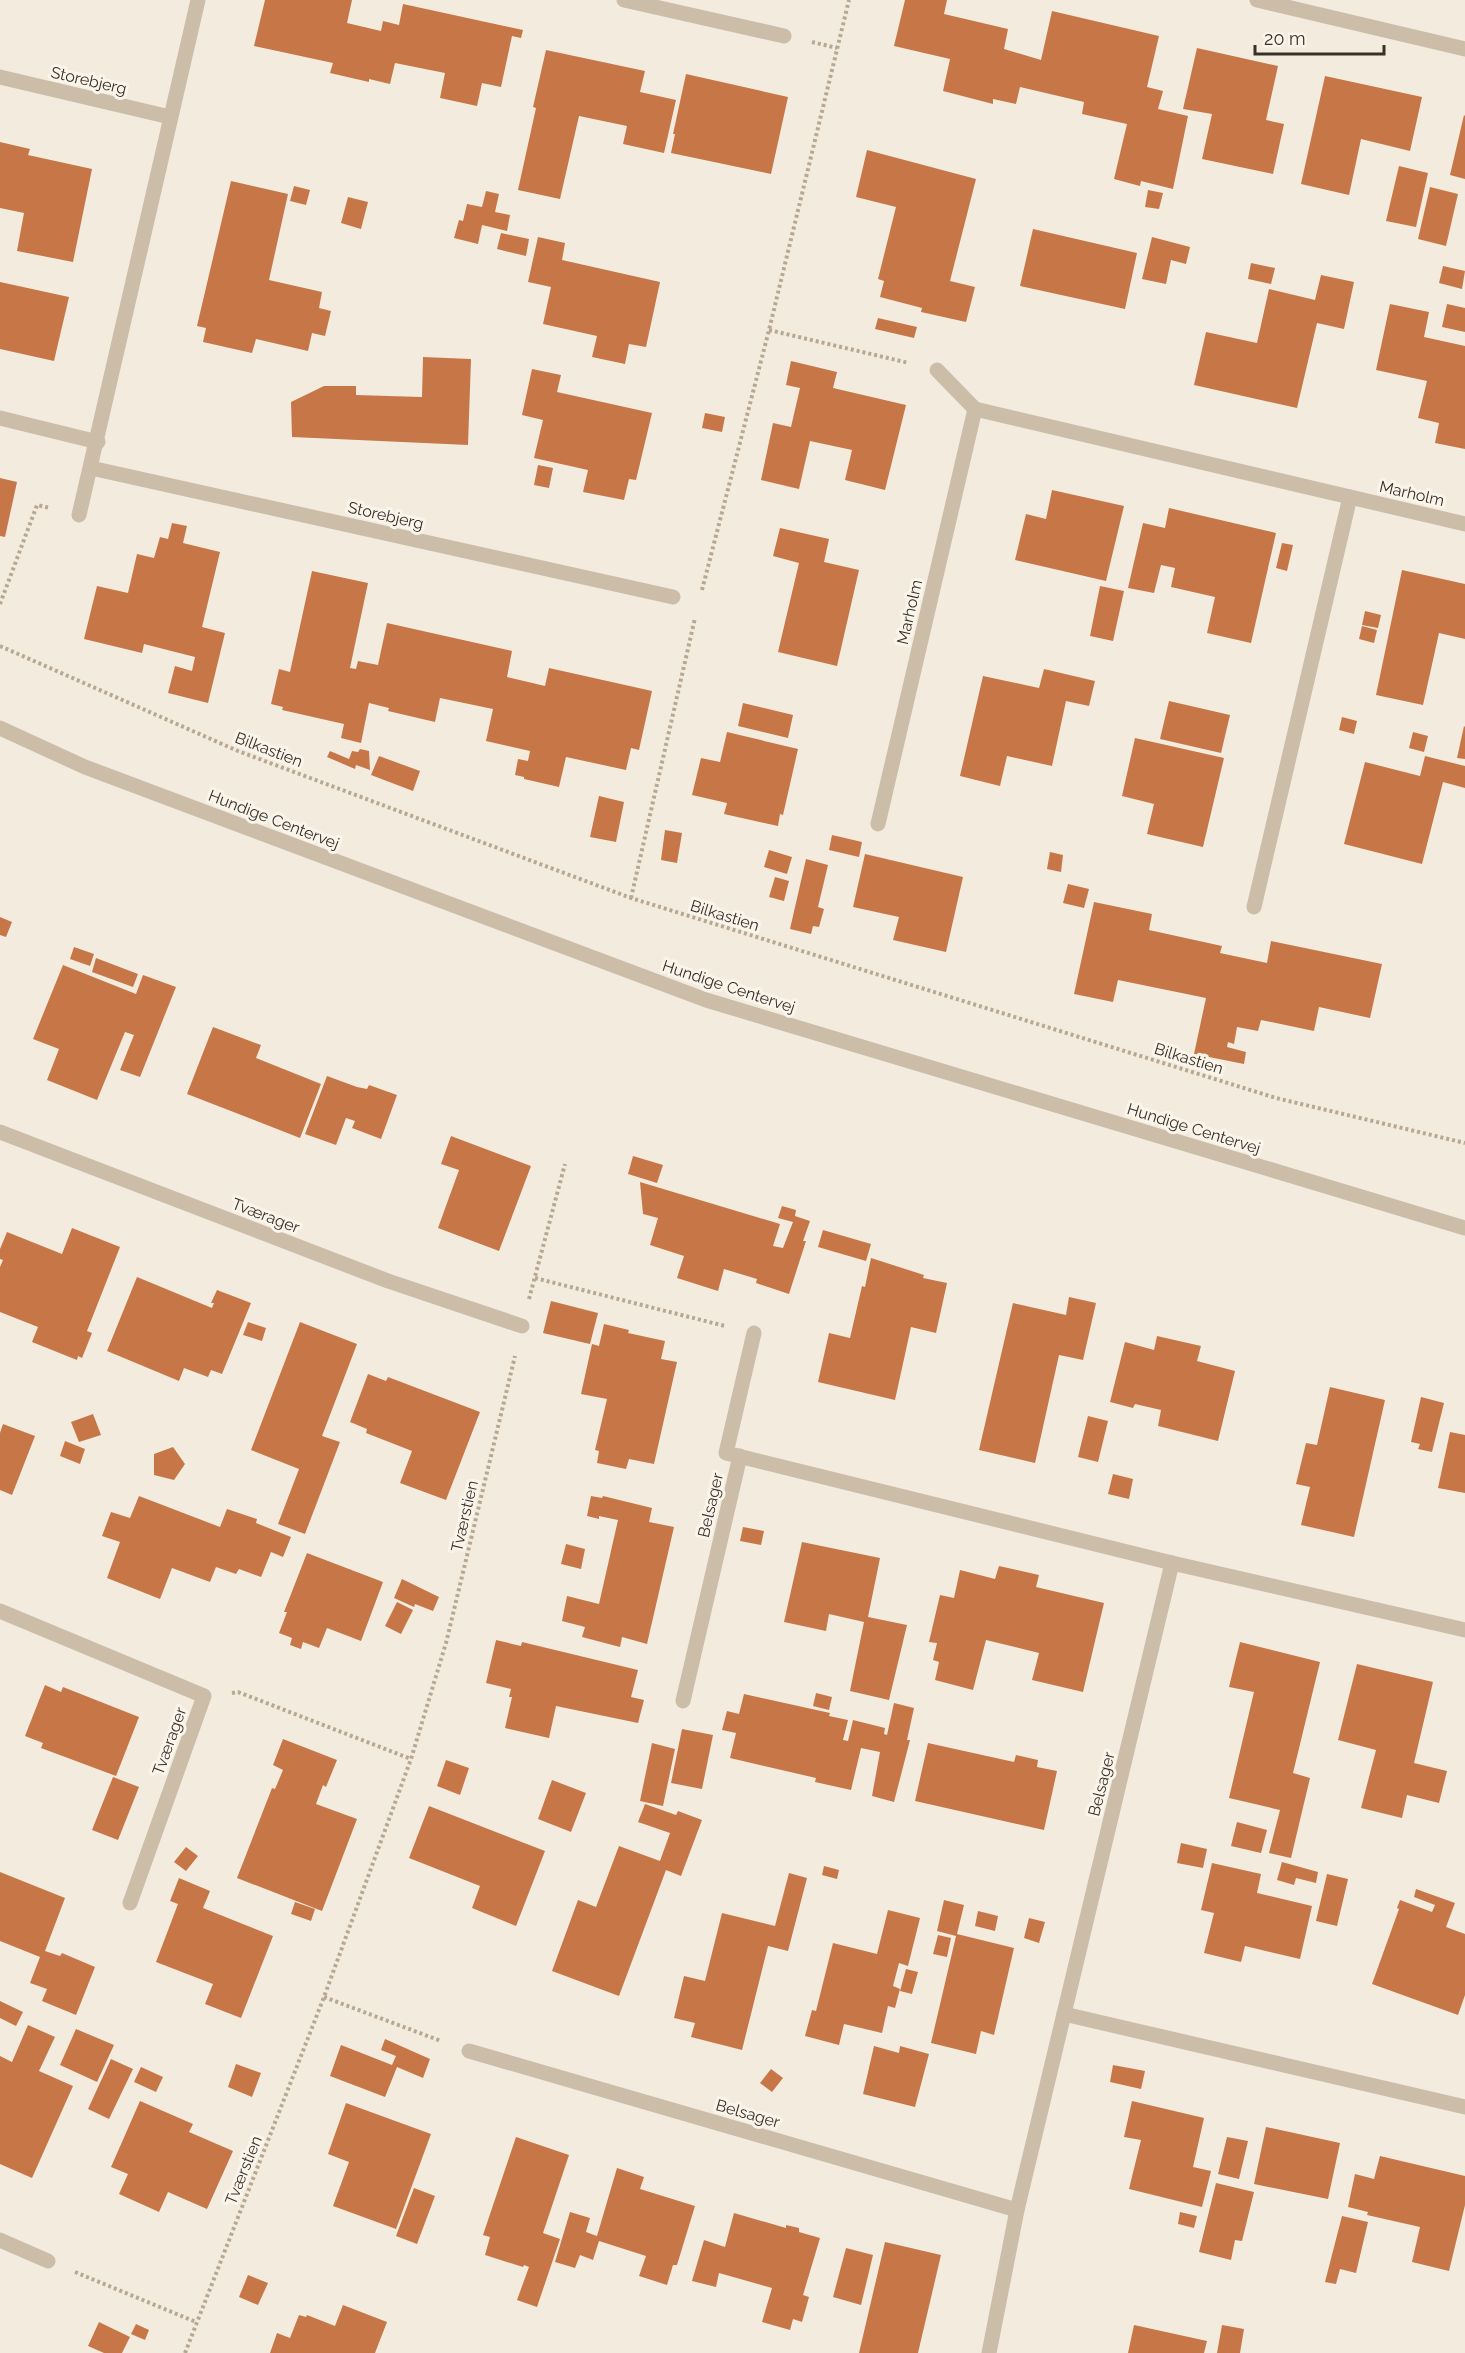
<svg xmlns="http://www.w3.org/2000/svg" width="1465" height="2353" viewBox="0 0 1465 2353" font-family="Raleway,sans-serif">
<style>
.building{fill:#c77747}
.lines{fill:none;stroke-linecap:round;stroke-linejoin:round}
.path{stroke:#b8a893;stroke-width:4;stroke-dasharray:3 3;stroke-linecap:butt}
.minor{stroke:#ccbda9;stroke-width:15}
.tertiary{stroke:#ccbda9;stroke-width:15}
.labels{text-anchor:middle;stroke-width:6;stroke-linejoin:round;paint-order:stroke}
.street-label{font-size:16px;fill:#393029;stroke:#faf5eb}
</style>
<rect width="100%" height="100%" fill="#f3ecde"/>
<g class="building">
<polygon points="265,0 352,0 347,23 381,31 383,21 399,25 403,4 523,30 521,38 512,36 501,87 482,83 477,106 440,98 445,73 395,63 390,84 369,79 369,82 330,73 333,63 254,46"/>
<polygon points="905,0 947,0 944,14 1008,29 1004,49 1041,60 1052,11 1159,36 1147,87 1163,91 1158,109 1188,116 1173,189 1141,181 1140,186 1114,179 1127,124 1082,114 1084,102 1020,87 1016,104 993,99 993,104 943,91 950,59 894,46"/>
<polygon points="1197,48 1278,66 1266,120 1284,124 1273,174 1202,159 1212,114 1183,109"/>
<polygon points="546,50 645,71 640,92 676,100 664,153 623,144 627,126 579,116 560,199 518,190 536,108 533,107"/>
<polygon points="686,74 788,97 771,174 671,153 675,134 673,134"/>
<polygon points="1325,76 1422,97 1410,151 1361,139 1349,195 1301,184"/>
<polygon points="1464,115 1465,116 1465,179 1450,175"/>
<polygon points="0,142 30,149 28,155 92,169 73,262 17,251 24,213 0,208"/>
<polygon points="867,150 976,179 950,281 975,287 966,322 921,312 922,308 880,297 884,281 878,279 896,207 856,197"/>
<polygon points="1399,166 1428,173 1416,227 1386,221"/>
<polygon points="231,181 288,194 269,280 322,292 319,308 331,311 325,336 312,333 308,351 256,339 252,353 203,342 206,328 197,326"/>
<polygon points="294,186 310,190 306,205 290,201"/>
<polygon points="1430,187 1458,194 1446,246 1418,239"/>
<polygon points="1148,190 1163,193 1159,209 1145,207"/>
<polygon points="486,191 499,194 495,212 510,215 507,231 482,225 478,244 454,238 459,220 463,221 467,204 482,207"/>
<polygon points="348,197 368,202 361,229 341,223"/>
<polygon points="1033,229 1137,253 1125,309 1020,286"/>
<polygon points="501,233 529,239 526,256 497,249"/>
<polygon points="538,237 565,243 562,260 660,282 646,347 629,344 625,364 592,357 597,336 543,324 551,287 528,282"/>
<polygon points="1152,237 1190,247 1186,264 1171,260 1166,284 1142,279"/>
<polygon points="1251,263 1275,268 1271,284 1248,279"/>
<polygon points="1443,266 1465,271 1462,289 1439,283"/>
<polygon points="1321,275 1354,282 1344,329 1317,323 1297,408 1194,385 1206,332 1257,343 1269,289 1315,300"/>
<polygon points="0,282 69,297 54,361 0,349"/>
<polygon points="1390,304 1429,312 1424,337 1465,346 1465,449 1435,443 1439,423 1418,418 1427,381 1376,370"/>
<polygon points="1447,304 1465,308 1465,332 1442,327"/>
<polygon points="878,318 917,327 914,338 875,329"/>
<polygon points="423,357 471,359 468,445 292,437 291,402 324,386 356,386 356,395 422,397"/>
<polygon points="791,361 837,372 833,388 906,405 885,490 845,480 852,450 810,441 799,489 761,480 773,423 791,427 800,388 786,385"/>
<polygon points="532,369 561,375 557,392 652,413 636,480 629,479 624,500 583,492 588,470 534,458 543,420 522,415"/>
<polygon points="705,413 725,417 722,432 702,428"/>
<polygon points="538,465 553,468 549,488 534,485"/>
<polygon points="0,478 17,482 5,537 0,536"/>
<polygon points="1052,490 1124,506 1106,581 1015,560 1026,514 1046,519"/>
<polygon points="1169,508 1276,533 1251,643 1207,633 1215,597 1171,587 1175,568 1161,565 1154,593 1128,588 1143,523 1165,528"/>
<polygon points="172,523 187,526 183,543 220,552 202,627 225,633 208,703 168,693 175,666 192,671 195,657 144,644 142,653 84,639 97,586 128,593 137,554 154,558 160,537 168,539"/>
<polygon points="780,528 829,539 824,562 859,570 837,666 778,652 799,563 773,556"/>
<polygon points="1282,543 1293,545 1287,571 1276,568"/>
<polygon points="1402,570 1465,584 1465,639 1439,633 1423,705 1376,695"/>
<polygon points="312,571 368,583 350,668 356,669 358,661 378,665 387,623 512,651 507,677 545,686 549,668 652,691 639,750 631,748 626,770 566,757 559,787 524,779 524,777 515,775 518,759 528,761 530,751 486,741 493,709 440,698 435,722 388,711 389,708 369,703 361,743 341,738 344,724 282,710 283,707 271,704 279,669 290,672"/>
<polygon points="1100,586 1124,591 1113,641 1090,636"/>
<polygon points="1365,611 1381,615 1378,628 1362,625"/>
<polygon points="1362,626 1377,630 1374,643 1359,639"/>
<polygon points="1044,669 1095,681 1089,706 1066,701 1052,766 1007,756 1000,786 960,776 983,676 1039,688"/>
<polygon points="1169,701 1230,715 1221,753 1160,739"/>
<polygon points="743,703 793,715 788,738 738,726"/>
<polygon points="1342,717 1357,721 1354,734 1339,730"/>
<polygon points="1464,726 1465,727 1465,759 1457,758"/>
<polygon points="727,732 798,749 783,815 780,814 778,826 724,814 727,803 692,795 701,758 720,762"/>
<polygon points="1413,732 1428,736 1424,752 1409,748"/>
<polygon points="1135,738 1224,758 1203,847 1147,834 1154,804 1122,796"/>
<polygon points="360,749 369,751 370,770 356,765 355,769 327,757 330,751 349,759 352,751 358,752"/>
<polygon points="379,756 420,771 413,791 371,775"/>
<polygon points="1425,756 1465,766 1465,788 1443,782 1422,864 1344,844 1365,762 1420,776"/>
<polygon points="599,796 624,802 616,842 590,837"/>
<polygon points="665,830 682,833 677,863 661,860"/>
<polygon points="832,835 862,842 859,857 829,850"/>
<polygon points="769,850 792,857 787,874 764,867"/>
<polygon points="1050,852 1063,855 1061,872 1047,869"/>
<polygon points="865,854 963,877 946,952 893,940 899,917 853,907"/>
<polygon points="806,859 828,865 818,907 824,909 819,927 813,926 811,934 790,929"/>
<polygon points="775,877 789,881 784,901 769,897"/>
<polygon points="1068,884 1089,889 1084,908 1063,903"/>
<polygon points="1094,902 1152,914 1149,930 1222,946 1220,953 1267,963 1271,941 1382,964 1370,1018 1319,1007 1314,1031 1261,1020 1258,1031 1237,1027 1234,1044 1228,1042 1227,1047 1246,1052 1244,1064 1194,1054 1206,998 1118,980 1113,1002 1074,994"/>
<polygon points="0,917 12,922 6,937 0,935"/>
<polygon points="74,947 94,954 90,966 70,959"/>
<polygon points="96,958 138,974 133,987 92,972"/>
<polygon points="63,965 136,994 143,975 176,987 140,1077 120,1070 134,1035 125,1032 97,1100 47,1080 59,1049 33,1039"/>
<polygon points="213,1027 261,1045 256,1058 321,1084 300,1138 187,1094"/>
<polygon points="327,1076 357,1087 367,1089 369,1085 397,1095 381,1139 352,1128 355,1121 346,1118 336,1145 305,1134"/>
<polygon points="451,1136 531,1166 499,1251 438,1228 459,1170 441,1164"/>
<polygon points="633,1156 663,1165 657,1183 628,1174"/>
<polygon points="640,1182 780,1224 773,1246 783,1248 793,1222 778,1218 782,1206 796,1210 795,1216 810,1221 803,1241 806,1241 789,1294 756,1283 757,1279 724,1269 718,1291 677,1278 684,1256 650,1245 658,1218 643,1214"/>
<polygon points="72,1228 120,1247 87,1331 92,1333 82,1358 78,1356 77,1360 32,1342 38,1327 0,1312 0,1267 3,1260 0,1259 0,1249 7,1232 62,1254"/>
<polygon points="823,1230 871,1244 866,1261 818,1247"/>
<polygon points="871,1258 924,1275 923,1278 947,1283 936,1333 911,1327 895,1400 818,1382 829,1333 850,1338 862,1286 865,1287"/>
<polygon points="137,1277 212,1308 214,1303 211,1303 217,1290 251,1303 222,1374 211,1370 208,1377 184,1368 179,1381 107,1351"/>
<polygon points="1069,1297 1096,1303 1083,1360 1059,1355 1035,1463 979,1450 1013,1303 1066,1315"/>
<polygon points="551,1301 598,1313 590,1344 543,1333"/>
<polygon points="248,1322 266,1328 262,1341 243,1335"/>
<polygon points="300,1322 357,1344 322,1436 340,1442 305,1534 278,1524 299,1469 251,1450"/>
<polygon points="604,1324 629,1330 628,1333 665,1341 661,1359 677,1362 654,1464 629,1459 626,1469 597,1463 599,1451 595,1450 607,1399 581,1394 592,1344 599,1346"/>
<polygon points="1157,1336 1201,1346 1197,1361 1235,1371 1218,1441 1158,1426 1161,1410 1135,1404 1133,1408 1110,1402 1125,1342 1154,1350"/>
<polygon points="368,1374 386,1381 388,1377 480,1412 446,1500 400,1483 412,1451 366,1433 367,1429 350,1422"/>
<polygon points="1330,1387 1385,1400 1354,1537 1301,1525 1310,1487 1296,1484 1306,1443 1317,1445"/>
<polygon points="1421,1397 1444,1403 1432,1452 1418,1449 1420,1444 1411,1442"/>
<polygon points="93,1414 101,1435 79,1442 71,1422"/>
<polygon points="1088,1416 1108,1421 1098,1462 1078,1457"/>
<polygon points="3,1424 35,1436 12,1495 0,1490 0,1433"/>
<polygon points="1450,1432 1465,1435 1465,1493 1438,1488"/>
<polygon points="65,1441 85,1449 80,1464 60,1456"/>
<polygon points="173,1447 185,1464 174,1480 154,1475 154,1454"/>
<polygon points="1113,1474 1133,1479 1129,1499 1108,1494"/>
<polygon points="139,1496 220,1527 227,1509 257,1519 256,1523 291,1537 283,1557 271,1552 261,1577 239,1569 236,1574 216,1567 210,1582 172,1568 160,1599 107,1578 120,1542 102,1536 111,1512 130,1518"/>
<polygon points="591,1496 602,1498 603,1496 652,1508 649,1522 674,1527 647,1644 622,1637 620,1647 582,1637 585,1627 562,1621 567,1596 599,1604 618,1520 599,1516 599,1519 587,1516"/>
<polygon points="743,1527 764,1531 761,1545 740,1541"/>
<polygon points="802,1542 880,1558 868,1617 907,1625 889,1700 850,1691 864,1622 829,1614 826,1631 784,1622"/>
<polygon points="566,1544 585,1549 581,1569 561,1564"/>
<polygon points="307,1553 383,1582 361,1641 327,1628 319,1648 303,1642 301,1649 290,1645 292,1638 279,1633 287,1612 284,1612"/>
<polygon points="999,1566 1039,1575 1036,1587 1104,1603 1083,1692 1032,1680 1039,1653 986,1640 973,1690 935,1680 939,1662 933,1660 937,1643 929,1642 940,1595 954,1598 960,1570 995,1579"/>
<polygon points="402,1579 439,1597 433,1611 415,1604 414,1607 394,1598"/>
<polygon points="397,1602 413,1610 401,1634 385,1626"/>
<polygon points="496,1640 521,1646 522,1642 638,1670 631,1697 644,1700 638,1723 556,1706 549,1738 505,1728 512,1697 509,1697 511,1689 486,1683"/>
<polygon points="1240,1642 1320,1662 1293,1773 1310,1778 1291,1858 1269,1853 1280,1810 1229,1798 1254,1692 1229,1687"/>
<polygon points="1357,1664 1433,1682 1414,1763 1447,1771 1439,1803 1407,1795 1402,1818 1361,1808 1376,1750 1338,1740"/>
<polygon points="45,1685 61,1692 63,1687 139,1717 116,1776 41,1748 43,1743 25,1736"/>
<polygon points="816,1693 832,1697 829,1710 813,1706"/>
<polygon points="744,1694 830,1713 829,1716 848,1720 843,1740 848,1741 853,1720 885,1728 884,1734 887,1735 894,1703 914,1708 907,1740 910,1740 894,1802 872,1796 880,1752 861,1748 851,1790 815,1782 816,1778 730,1758 736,1733 722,1730 727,1711 739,1714"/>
<polygon points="682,1729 713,1735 702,1789 671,1783"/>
<polygon points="283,1739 337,1760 326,1787 323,1785 316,1804 357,1819 322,1911 237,1878 272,1788 275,1789 283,1770 273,1765"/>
<polygon points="652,1743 675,1749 663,1806 640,1801"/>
<polygon points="928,1743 1014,1762 1016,1755 1038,1760 1037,1767 1057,1771 1044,1830 915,1801"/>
<polygon points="446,1760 469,1768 460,1795 437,1786"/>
<polygon points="113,1777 139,1787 118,1840 92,1830"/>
<polygon points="552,1780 586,1793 571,1832 538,1819"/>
<polygon points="645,1804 676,1815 678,1811 702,1820 681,1876 666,1870 619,1996 552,1971 578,1900 596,1907 619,1846 660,1861 670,1833 638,1822"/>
<polygon points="429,1806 545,1851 516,1926 472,1908 480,1886 409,1858"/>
<polygon points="1237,1822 1267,1830 1261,1853 1231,1846"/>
<polygon points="1181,1843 1207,1849 1203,1868 1177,1863"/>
<polygon points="186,1847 198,1856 186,1871 174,1862"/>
<polygon points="1282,1862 1318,1872 1316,1883 1296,1878 1294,1885 1277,1880"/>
<polygon points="1212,1863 1261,1874 1257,1893 1312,1906 1300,1959 1245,1946 1241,1962 1204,1953 1214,1913 1201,1910"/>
<polygon points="824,1866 839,1870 837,1879 822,1875"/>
<polygon points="0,1872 65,1898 45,1951 60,1956 62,1953 95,1967 76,2015 42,2001 47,1989 30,1983 40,1957 0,1941"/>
<polygon points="789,1873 807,1878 788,1951 768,1946 742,2050 691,2037 695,2023 674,2018 684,1976 705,1981 722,1913 775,1926"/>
<polygon points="1327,1874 1348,1879 1337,1926 1316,1921"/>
<polygon points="179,1878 210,1891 203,1908 273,1936 241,2018 205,2004 213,1984 156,1962 178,1904 170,1901"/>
<polygon points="1416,1889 1455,1903 1446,1927 1465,1934 1465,1995 1458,2015 1372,1984 1399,1909 1397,1908 1400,1900 1432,1912 1435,1905 1414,1897"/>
<polygon points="944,1900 964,1905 957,1934 1014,1948 994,2035 981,2031 976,2054 931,2043 956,1936 937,1931"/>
<polygon points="295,1902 315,1909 311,1921 291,1914"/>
<polygon points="888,1910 920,1918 908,1966 899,1963 893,1986 900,1989 895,2008 888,2006 882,2033 844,2024 839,2045 805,2036 812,2010 816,2011 833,1943 877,1954"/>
<polygon points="978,1911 998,1916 995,1931 975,1926"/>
<polygon points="1029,1918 1045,1922 1039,1943 1024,1938"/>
<polygon points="938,1935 951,1938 947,1957 933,1954"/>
<polygon points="906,1969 918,1972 912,1994 900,1991"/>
<polygon points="0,2001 23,2012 16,2026 0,2018"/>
<polygon points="28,2025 55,2037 39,2071 73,2086 32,2178 0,2164 0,2056 12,2062"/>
<polygon points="76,2029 114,2045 97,2082 60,2065"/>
<polygon points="385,2039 430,2059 423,2078 397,2067 385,2097 330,2076 341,2045 392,2065 396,2056 381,2050"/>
<polygon points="874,2046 899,2053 900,2046 929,2054 915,2107 863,2094"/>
<polygon points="111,2059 133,2069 109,2119 88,2109"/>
<polygon points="236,2064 261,2073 252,2097 228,2087"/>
<polygon points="1113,2065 1145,2071 1141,2089 1110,2082"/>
<polygon points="141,2067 163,2077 156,2092 134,2082"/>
<polygon points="771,2069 783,2078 772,2092 760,2083"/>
<polygon points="140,2101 193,2124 189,2132 233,2151 207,2209 168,2192 159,2212 119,2194 128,2174 111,2167"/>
<polygon points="1132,2101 1204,2118 1193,2167 1211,2171 1202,2207 1129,2189 1141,2140 1124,2137"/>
<polygon points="346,2103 431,2134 396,2229 333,2206 349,2162 328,2154"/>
<polygon points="1266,2127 1340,2143 1328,2199 1254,2184"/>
<polygon points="516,2137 569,2155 543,2233 560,2239 537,2307 517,2300 529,2267 524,2265 523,2267 485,2255 490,2237 483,2235"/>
<polygon points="1227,2137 1248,2141 1239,2179 1218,2174"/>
<polygon points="1380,2156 1465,2176 1465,2205 1449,2271 1412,2262 1420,2227 1367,2215 1368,2212 1348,2207 1355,2174 1374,2179"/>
<polygon points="617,2168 644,2177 640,2189 695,2206 677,2265 673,2265 667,2285 639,2276 646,2256 599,2241 593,2260 580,2255 575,2268 555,2262 570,2212 590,2218 586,2232 597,2236"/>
<polygon points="1216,2183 1254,2192 1242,2241 1235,2240 1231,2260 1199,2252"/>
<polygon points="414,2188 435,2196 417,2244 396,2236"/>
<polygon points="1180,2212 1197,2216 1194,2228 1178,2224"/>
<polygon points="734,2213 786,2228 786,2225 799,2228 799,2232 820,2238 803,2295 809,2297 802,2322 793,2319 790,2330 762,2322 772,2288 719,2273 716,2287 692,2281 704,2240 725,2247"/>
<polygon points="1342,2216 1368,2222 1356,2273 1340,2269 1336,2284 1325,2282"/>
<polygon points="885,2242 941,2255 918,2353 859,2353"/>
<polygon points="846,2248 873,2255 861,2305 833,2297"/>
<polygon points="248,2275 268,2283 258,2305 239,2297"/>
<polygon points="343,2305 387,2322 375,2353 270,2353 277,2333 290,2338 299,2315 306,2317 307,2315 335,2326"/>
<polygon points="99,2322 130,2337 122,2353 104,2353 88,2346"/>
<polygon points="136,2324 149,2330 145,2340 131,2334"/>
<polygon points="1134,2325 1207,2341 1204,2353 1128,2353"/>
<polygon points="1222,2325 1244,2329 1240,2353 1217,2353"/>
</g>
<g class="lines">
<g class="path">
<polyline points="812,42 837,48"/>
<polyline points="769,330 909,363"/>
<polyline points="702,590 769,330 849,0"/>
<polyline points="0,604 37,505 50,508"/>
<polyline points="0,646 238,751 631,898 1276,1098 1465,1143"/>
<polyline points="631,898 695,618"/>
<polyline points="535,1278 725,1326"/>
<polyline points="529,1299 565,1164"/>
<polyline points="232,1693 238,1692 411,1759"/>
<polyline points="324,1997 441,2041"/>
<polyline points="75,2272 196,2322"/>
<polyline points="185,2353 324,1997 411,1759 446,1643 515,1356"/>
</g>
<g class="minor">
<polyline points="624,0 784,36"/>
<polyline points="1257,0 1465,49"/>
<polyline points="0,77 170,117"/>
<polyline points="937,370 975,409"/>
<polyline points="0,418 98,442"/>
<polyline points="91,468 673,597"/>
<polyline points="79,515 198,0"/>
<polyline points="878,824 975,409 1465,524"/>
<polyline points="1254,907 1350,497"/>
<polyline points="0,1132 388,1281 522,1326"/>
<polyline points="754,1333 726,1453 1172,1563 1465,1630"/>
<polyline points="0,1611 204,1696 130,1903"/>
<polyline points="683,1701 740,1456"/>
<polyline points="1064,2014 1465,2107"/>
<polyline points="469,2051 1017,2210"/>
<polyline points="0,2240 48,2261"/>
<polyline points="989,2353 1017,2210 1172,1563"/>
</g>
<polyline class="tertiary" points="0,728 85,767 706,1000 1465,1228"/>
</g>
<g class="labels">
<g class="street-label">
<text transform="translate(89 80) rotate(13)" y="6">Storebjerg</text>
<text transform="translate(1412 493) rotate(13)" y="6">Marholm</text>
<text transform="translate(386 515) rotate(13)" y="6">Storebjerg</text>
<text transform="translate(909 612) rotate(-77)" y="6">Marholm</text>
<text transform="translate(269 749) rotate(21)" y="6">Bilkastien</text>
<text transform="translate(274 819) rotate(21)" y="6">Hundige Centervej</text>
<text transform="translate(725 915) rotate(17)" y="6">Bilkastien</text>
<text transform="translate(729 986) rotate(18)" y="6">Hundige Centervej</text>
<text transform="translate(1189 1058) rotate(17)" y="6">Bilkastien</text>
<text transform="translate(1194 1128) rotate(17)" y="6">Hundige Centervej</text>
<text transform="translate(266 1215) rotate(21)" y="6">Tværager</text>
<text transform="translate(710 1505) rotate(-77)" y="6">Belsager</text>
<text transform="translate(464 1516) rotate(-77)" y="6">Tværstien</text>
<text transform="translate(169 1741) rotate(-70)" y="6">Tværager</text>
<text transform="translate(1101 1784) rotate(-76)" y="6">Belsager</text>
<text transform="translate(748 2113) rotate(16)" y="6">Belsager</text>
<text transform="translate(243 2170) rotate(-68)" y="6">Tværstien</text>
</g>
</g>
<path d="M1255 45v9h129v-9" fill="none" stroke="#393029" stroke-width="3"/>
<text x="1264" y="45" font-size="18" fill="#393029" stroke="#faf5eb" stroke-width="4.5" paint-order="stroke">20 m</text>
</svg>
